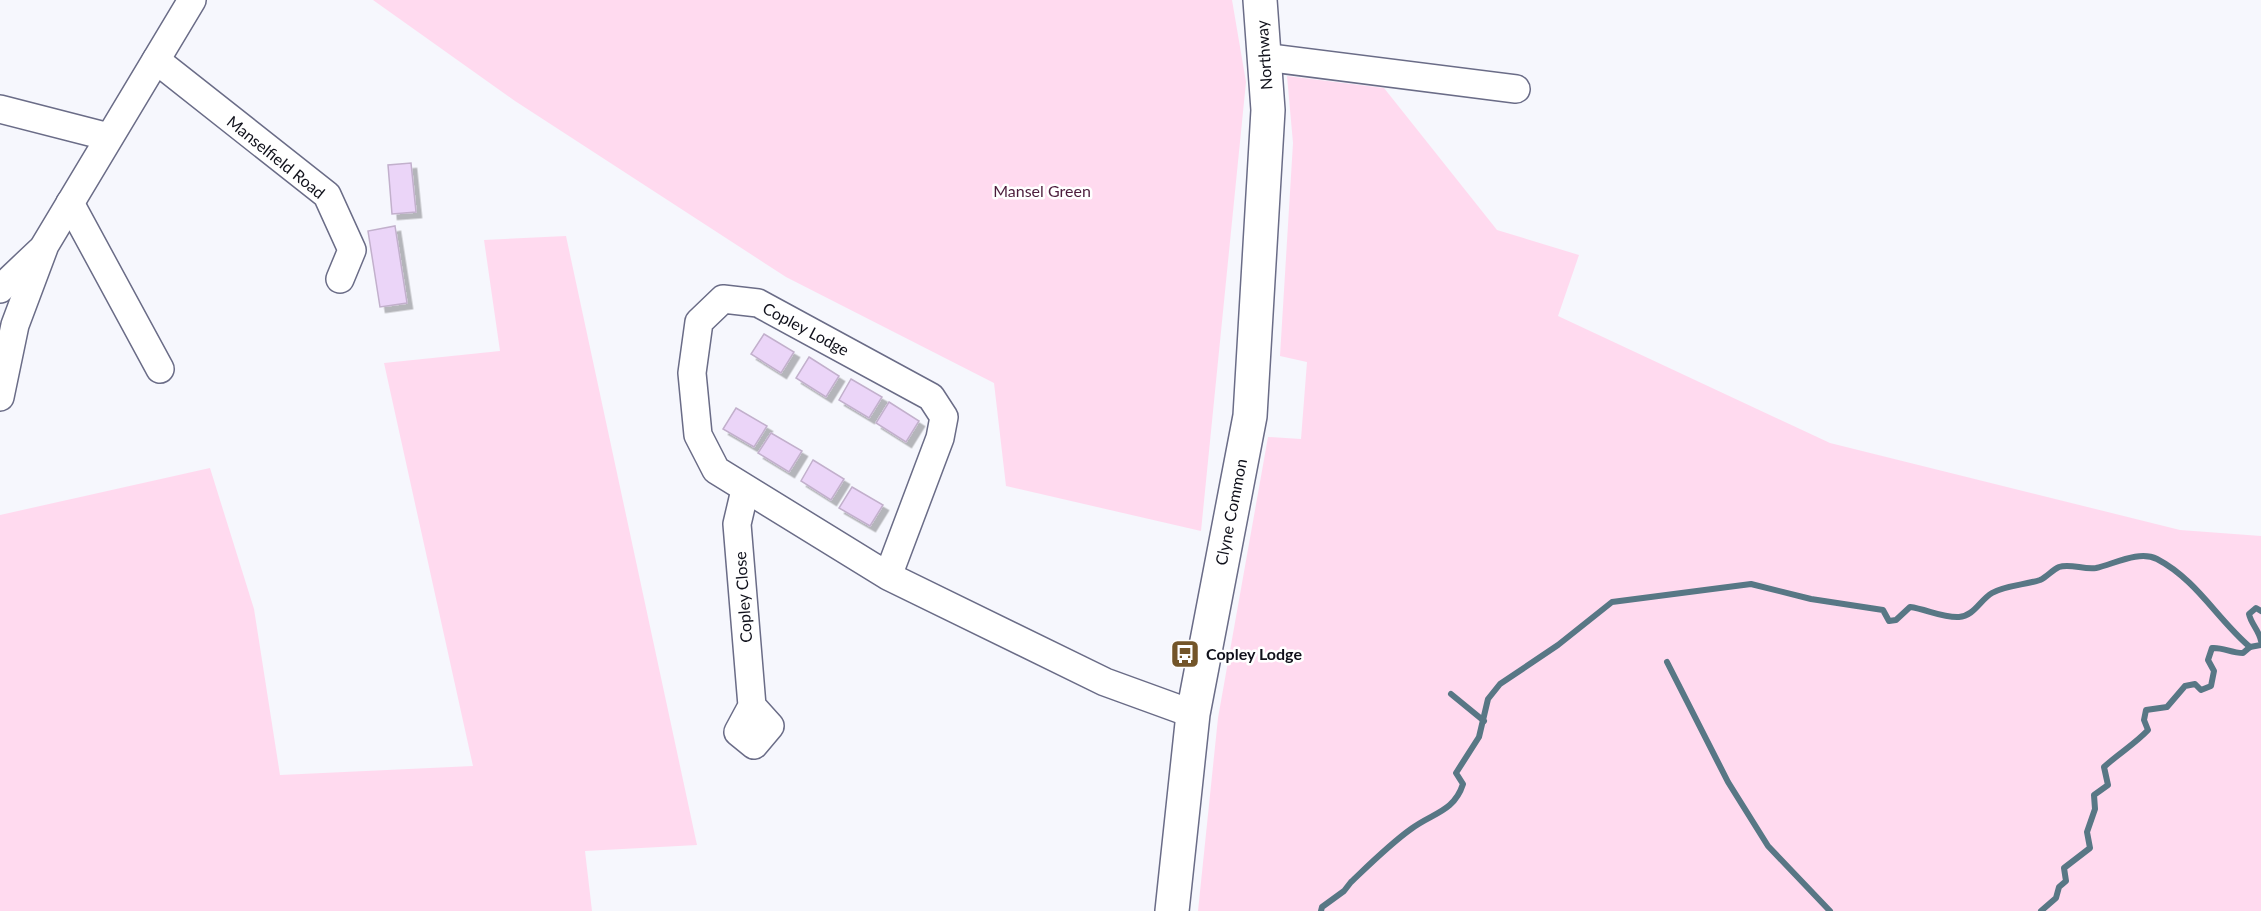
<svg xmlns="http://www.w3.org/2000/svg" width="2261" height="911" viewBox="0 0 2261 911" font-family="Lato,sans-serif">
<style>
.green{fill:#ffdaef}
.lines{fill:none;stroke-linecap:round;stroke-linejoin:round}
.stream{stroke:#587785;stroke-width:6}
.building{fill:#ebd5f8;stroke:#c2b0cc;stroke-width:1.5;filter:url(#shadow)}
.minor-casing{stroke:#6a6c87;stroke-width:30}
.major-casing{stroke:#6a6c87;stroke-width:36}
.minor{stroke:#fff;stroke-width:27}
.major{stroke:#fff;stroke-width:33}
.labels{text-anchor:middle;stroke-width:5;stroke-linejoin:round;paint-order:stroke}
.street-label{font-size:16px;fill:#10111b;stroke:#fff}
.park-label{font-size:16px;fill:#4c1d3c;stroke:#fff}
.poi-label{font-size:16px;font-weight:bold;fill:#10111b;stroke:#fff;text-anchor:start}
</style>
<defs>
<filter id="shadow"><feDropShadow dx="5.5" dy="5.5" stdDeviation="0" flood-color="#0004"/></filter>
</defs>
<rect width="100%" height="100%" fill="#f6f7fd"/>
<g class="green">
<polygon points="373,0 1232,0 1246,82 1201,531 1006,486 994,383 786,277 515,101"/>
<polygon points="1287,76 1384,88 1497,230 1579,255 1558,316 1830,443 2180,530 2261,536 2261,911 1198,911 1218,718 1268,437 1301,439 1307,362 1280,356 1293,143"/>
<polygon points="566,236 697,845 585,851 592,911 0,911 0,515 210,468 254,609 280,775 473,766 384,363 500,351 484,240"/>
</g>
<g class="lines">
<g class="stream">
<path d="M2261,611l-5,-3 -7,6c2,10 10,16 12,27"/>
<polyline points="1667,662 1728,782 1768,846 1830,911"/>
<polyline points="1451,694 1484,721"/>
<path d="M1321,911l1,-4 22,-16 7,-9c19,-18 39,-38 60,-53 21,-16 43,-17 52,-45l-7,-11 23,-36 9,-38 12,-15 58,-39 54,-43 139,-18 60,15 72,11 6,11 7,-1 14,-13c16,2 33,11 49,10 15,-1 21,-17 33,-24 14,-8 33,-8 48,-13 7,-3 12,-10 19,-13 11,-4 25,3 37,1 18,-4 43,-18 61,-9 40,21 60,60 93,88"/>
<path d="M2041,911l15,-13 3,-11 7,-6 -2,-13 26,-20 -3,-16 8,-23 -1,-14 14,-10 -4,-18c15,-14 31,-23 44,-37l-4,-10 2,-10 21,-3 18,-21 10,-2 6,6 10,-4 3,-15 -6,-11 4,-12c11,-1 19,5 31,5l7,-6 11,-2"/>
</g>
</g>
<g class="building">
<polygon points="411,163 416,212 392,214 388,165"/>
<polygon points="395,226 407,303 380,307 368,231"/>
<polygon points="764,334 794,352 781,373 751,354"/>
<polygon points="809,357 839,376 826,397 796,378"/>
<polygon points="851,379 882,397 869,418 839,400"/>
<polygon points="889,402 919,421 906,442 876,423"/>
<polygon points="736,408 767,426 754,447 723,429"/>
<polygon points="771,433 802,451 789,472 758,453"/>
<polygon points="813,460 844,479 831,500 801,481"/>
<polygon points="852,487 883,505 870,526 839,508"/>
</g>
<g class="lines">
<g class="minor-casing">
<g id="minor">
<polyline points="1264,57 1516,89"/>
<polyline points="156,60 327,195 352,250 340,279"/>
<polyline points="0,109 109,137"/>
<polyline points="70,203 160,369"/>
<polyline points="0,289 40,251"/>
<polyline points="0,397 15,325 45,245 192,0"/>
<polyline points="745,490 737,524 752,706 770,726 754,745 738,732 752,706"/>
<polyline points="888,576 940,438 944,417 931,397 758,303 723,299 699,322 692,373 698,435 716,470 888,576 1105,682 1193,714"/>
</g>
</g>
<g class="major-casing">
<polyline id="major" points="1172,911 1193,714 1250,416 1268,110 1260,0"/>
</g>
<use href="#minor" class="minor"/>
<use href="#major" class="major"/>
</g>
<defs>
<g id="bus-square" transform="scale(1.5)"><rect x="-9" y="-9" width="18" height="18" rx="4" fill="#735529" stroke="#fff"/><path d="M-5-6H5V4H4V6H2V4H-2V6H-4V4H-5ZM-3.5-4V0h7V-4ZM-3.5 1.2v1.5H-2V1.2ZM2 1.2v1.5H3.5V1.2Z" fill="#fff"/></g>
</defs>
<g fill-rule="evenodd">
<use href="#bus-square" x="1185" y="654"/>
</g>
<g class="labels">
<g class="street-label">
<text transform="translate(1264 55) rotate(-94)" y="6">Northway</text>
<text transform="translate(276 157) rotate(39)" y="6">Manselfield Road</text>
<text transform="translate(806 329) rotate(28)" y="6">Copley Lodge</text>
<text transform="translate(1231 512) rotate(-79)" y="6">Clyne Common</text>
<text transform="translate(743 597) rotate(-94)" y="6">Copley Close</text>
</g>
<g class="park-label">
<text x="1042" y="197">Mansel Green</text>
</g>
<g class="poi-label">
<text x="1206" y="660">Copley Lodge</text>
</g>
</g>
</svg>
